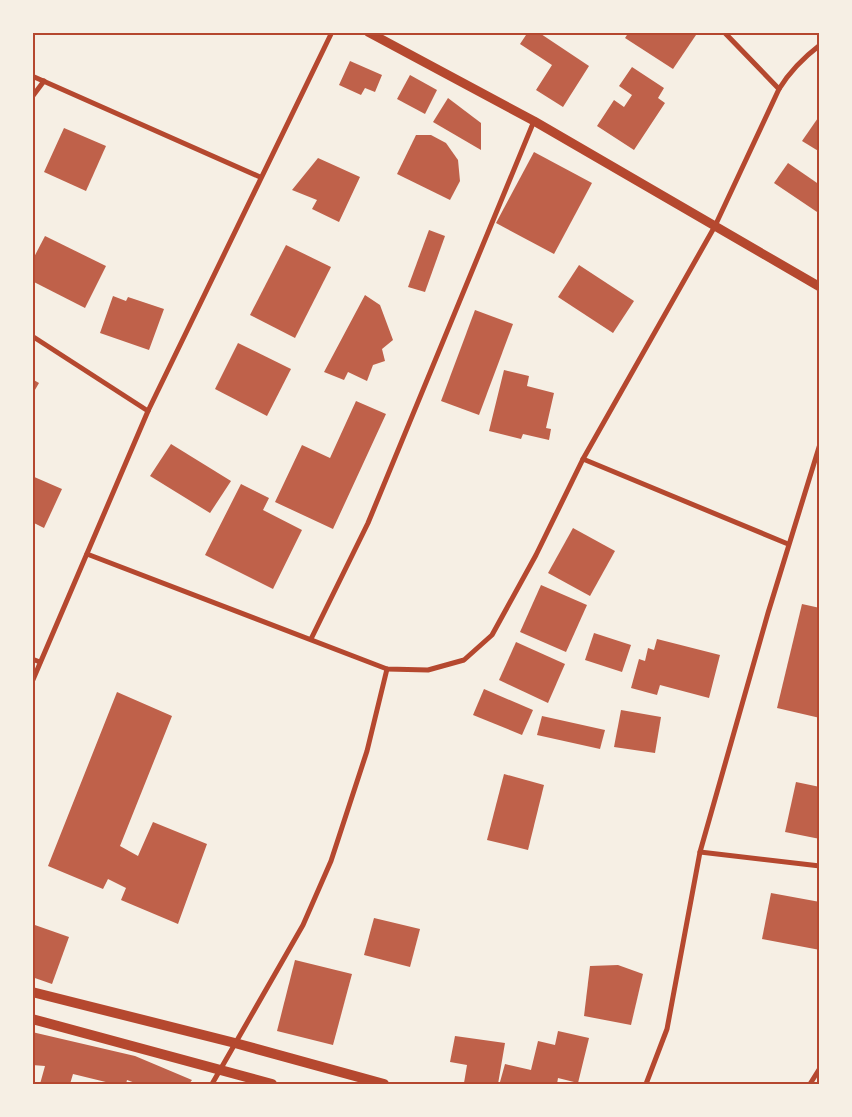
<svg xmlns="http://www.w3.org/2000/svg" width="852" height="1117" viewBox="0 0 852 1117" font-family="Helvetica,sans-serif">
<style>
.building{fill:#bf614a}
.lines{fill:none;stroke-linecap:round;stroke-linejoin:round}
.minor{stroke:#b5482f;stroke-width:5}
.tertiary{stroke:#b5482f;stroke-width:9}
.secondary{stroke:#b5482f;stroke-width:10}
.neatline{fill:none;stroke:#b5482f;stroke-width:2}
</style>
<rect width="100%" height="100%" fill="#f6efe4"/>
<g class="building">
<polygon points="528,32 538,32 589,66 563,107 536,90 552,65 520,44"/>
<polygon points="629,32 698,32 673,69 625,38"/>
<polygon points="350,61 382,75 375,92 365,88 361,95 339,85"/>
<polygon points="632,67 664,88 658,98 665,103 634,150 597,126 614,100 624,107 632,95 619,86"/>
<polygon points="410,75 437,90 425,114 397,99"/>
<polygon points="448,98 481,123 481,150 433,122"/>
<polygon points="820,115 820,152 802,141"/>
<polygon points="64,128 106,146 86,191 44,172"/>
<polygon points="416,135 431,135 446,143 458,160 460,181 450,200 397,174"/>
<polygon points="534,152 592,183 554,254 496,223"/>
<polygon points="318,158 360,177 339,222 312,209 317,200 292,190"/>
<polygon points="788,163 820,185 820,214 774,183"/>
<polygon points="429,230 445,236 425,292 408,287"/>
<polygon points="45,236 106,266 85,308 32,281 32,261"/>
<polygon points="286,245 331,267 295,338 250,315"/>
<polygon points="579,265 634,301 613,333 558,297"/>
<polygon points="365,295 380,305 393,340 382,349 385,361 373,365 367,381 348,372 344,380 324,372"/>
<polygon points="113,296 126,301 128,297 164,309 149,350 100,333"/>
<polygon points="475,310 513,324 479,415 441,401"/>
<polygon points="238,343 291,369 267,416 215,389"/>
<polygon points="504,370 529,376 527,386 554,393 546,428 551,429 549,440 523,434 521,439 489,431"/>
<polygon points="32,379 39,383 32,395"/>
<polygon points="356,401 386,414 333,529 275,502 302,445 330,458"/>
<polygon points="171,444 231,481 210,513 150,476"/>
<polygon points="32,476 62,489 44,528 32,522"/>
<polygon points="241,484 269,498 263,510 302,530 273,589 205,555"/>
<polygon points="573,528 615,551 590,596 548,573"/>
<polygon points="541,585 587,605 566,652 520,632"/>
<polygon points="802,604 820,608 820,718 777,708"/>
<polygon points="594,633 631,645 622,672 585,660"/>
<polygon points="657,639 720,655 709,698 660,685 657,695 631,688 639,659 645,661 648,648 654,650"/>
<polygon points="516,642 565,664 548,703 499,680"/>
<polygon points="484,689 533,710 522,735 473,715"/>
<polygon points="117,692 172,716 120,846 138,856 153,822 207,844 178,924 121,900 126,888 108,879 103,889 48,866"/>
<polygon points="621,710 661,717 655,753 614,747"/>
<polygon points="542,716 605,730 600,749 537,735"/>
<polygon points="504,774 544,785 528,850 487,840"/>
<polygon points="796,782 820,787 820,839 785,832"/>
<polygon points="771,893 820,902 820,950 762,939"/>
<polygon points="374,918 420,929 410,967 364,955"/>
<polygon points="32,924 69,937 52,984 32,977"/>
<polygon points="295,960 352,974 333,1045 277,1031"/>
<polygon points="618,965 643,974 631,1025 584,1016 590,966"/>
<polygon points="558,1031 589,1038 578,1083 558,1078 557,1084 510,1084 500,1082 505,1064 531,1070 538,1041 555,1045"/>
<polygon points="32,1032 135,1056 192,1080 189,1084 138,1084 127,1080 126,1084 114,1084 73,1074 70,1084 40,1084 45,1066 32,1065"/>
<polygon points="455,1036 505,1043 498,1084 464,1083 467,1065 450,1062"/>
</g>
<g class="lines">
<g class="minor">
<polyline points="724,32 779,89"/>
<polyline points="32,76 260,177"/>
<polyline points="32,97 44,81"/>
<polyline points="32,336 148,411"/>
<polyline points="583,459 788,544"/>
<path d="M87,554l300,115 41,1 36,-10 28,-25 44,-80 47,-96 132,-233 64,-137c11,-18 24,-31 41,-44"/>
<polyline points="311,639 368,523 534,121"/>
<polyline points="32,659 40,662"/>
<polyline points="32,682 148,411 332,32"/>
<polyline points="700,852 820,866"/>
<polyline points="212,1084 303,925 331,861 367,751 387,669"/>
<polyline points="646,1084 667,1029 700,852 768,613 820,444"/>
<polyline points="810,1084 820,1068"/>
</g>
<polyline class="tertiary" points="368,32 534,121 820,287"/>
<g class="secondary">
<polyline points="32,992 235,1043 384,1084"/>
<polyline points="32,1019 272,1084"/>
</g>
</g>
<rect width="852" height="1117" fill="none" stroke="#f6efe4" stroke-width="68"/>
<rect x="34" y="34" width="784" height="1049" class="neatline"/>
</svg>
